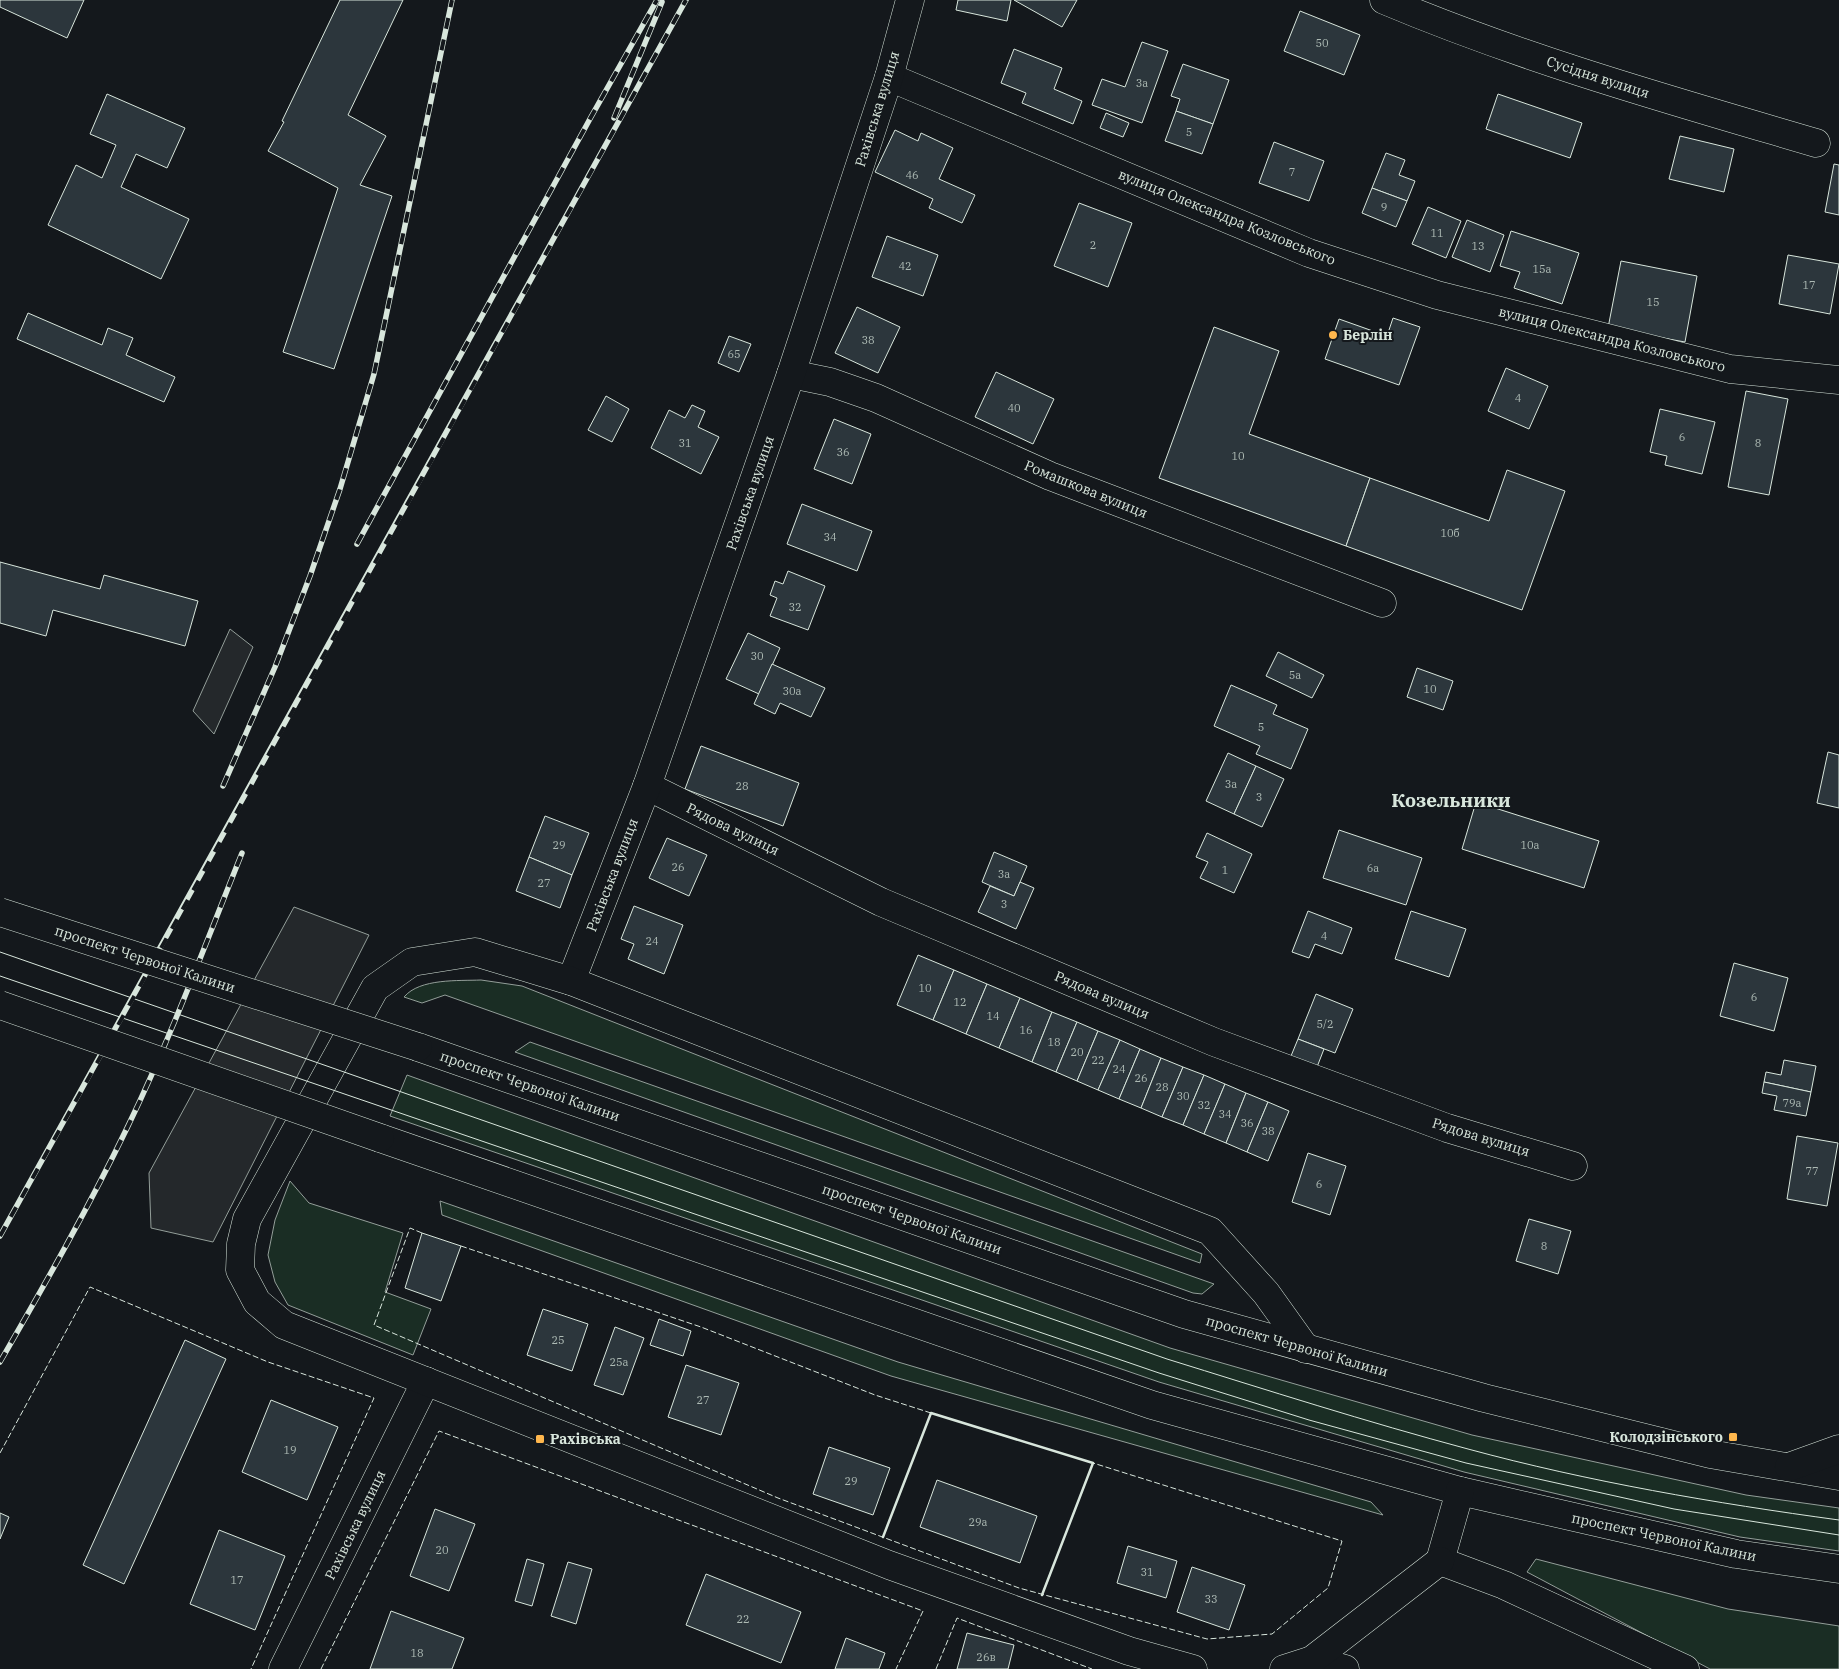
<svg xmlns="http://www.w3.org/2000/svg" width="1839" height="1669" viewBox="0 0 1839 1669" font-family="'IBM Plex Serif',serif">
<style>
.green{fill:#1a2d24;stroke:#939e99}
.parking{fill:#24282b;stroke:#939e99}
.building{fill:#2c363c;stroke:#d8e6dc}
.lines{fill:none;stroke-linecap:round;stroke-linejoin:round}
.minor-casing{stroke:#d8e6dc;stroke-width:29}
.major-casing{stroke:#d8e6dc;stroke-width:29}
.minor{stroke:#14181c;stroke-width:28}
.major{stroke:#14181c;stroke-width:28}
.tram{stroke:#d8e6dc;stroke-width:1}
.rail-casing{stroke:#d8e6dc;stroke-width:5.5}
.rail{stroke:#14181c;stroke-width:4;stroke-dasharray:11;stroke-linecap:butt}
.major-bridge-casing{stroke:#d8e6dc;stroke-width:29;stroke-linecap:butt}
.major-bridge{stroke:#14181c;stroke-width:28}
.fence{stroke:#d8e6dc;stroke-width:1;stroke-dasharray:6 2.5;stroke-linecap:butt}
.wall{stroke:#d8e6dc;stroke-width:2.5}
.poi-dot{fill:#ffb74d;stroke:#14181c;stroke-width:2}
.labels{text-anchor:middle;stroke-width:4;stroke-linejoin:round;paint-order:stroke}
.number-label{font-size:11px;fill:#adbab4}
.street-label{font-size:14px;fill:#d8e6dc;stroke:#14181c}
.poi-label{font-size:14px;font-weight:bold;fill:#d8e6dc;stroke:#14181c;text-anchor:start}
.district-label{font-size:19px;font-weight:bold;fill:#d8e6dc;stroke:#14181c}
</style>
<rect width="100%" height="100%" fill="#14181c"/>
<g class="green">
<path d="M481,980l41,6 680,268 -2,9 -755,-268 -23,8 -18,-6c16,-19 55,-16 77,-17z"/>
<polygon points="530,1042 1214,1284 1202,1294 1193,1293 515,1052"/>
<polygon points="407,1075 1170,1348 1472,1435 1746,1495 1839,1508 1839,1551 1740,1537 1464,1472 1159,1382 390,1116"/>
<polygon points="290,1181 309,1203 403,1233 385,1292 431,1309 413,1355 288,1305 275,1282 268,1255 275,1220"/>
<polygon points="440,1201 898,1362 1371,1502 1383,1515 891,1376 442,1215"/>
<polygon points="1536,1559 1728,1609 1839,1626 1839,1669 1710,1669 1527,1572"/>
</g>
<g class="parking">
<polygon points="230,629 253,647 214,734 193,711"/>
<polygon points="294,907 369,935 213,1242 151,1228 149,1173"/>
</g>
<g class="building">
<polygon points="0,0 84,0 67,38 0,7"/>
<polygon points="340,0 403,0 348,115 386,136 360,185 392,196 334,369 283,352 338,188 268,151 284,122 282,121"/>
<polygon points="958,0 1011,0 1007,21 956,10"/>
<polygon points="1014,0 1077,0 1062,27"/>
<polygon points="1300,11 1360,35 1344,75 1284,51"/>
<polygon points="1142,42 1168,51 1142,123 1092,105 1102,79 1125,87"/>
<polygon points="1014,49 1062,68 1054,89 1082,101 1073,124 1022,103 1026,93 1001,83"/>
<polygon points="1183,64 1229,80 1213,124 1176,111 1180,99 1171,96"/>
<polygon points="107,94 185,128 167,168 136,154 121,187 189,219 161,279 48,225 76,165 102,178 116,145 90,134"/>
<polygon points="1498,94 1582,123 1570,158 1486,129"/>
<polygon points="1176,111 1213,124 1202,154 1165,141"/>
<polygon points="1106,113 1129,123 1123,137 1100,128"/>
<polygon points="895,130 918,141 921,133 953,148 939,179 975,195 962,223 929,208 933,199 875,172"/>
<polygon points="1680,136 1734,149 1724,192 1669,179"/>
<polygon points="1274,142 1324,161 1309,201 1259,183"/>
<polygon points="1386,153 1405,160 1399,175 1415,181 1407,201 1372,188"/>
<polygon points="1834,164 1839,165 1839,215 1825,212"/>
<polygon points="1372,188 1407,201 1396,227 1362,213"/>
<polygon points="1079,203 1132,223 1108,287 1054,266"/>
<polygon points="1428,207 1461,221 1446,258 1412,244"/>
<polygon points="1467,220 1504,235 1490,272 1452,257"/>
<polygon points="1511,231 1579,253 1562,304 1514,288 1520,272 1500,266"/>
<polygon points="887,236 938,255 923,296 872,277"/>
<polygon points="1788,255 1839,264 1830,314 1779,304"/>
<polygon points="1621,261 1697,276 1685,342 1608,328"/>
<polygon points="857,307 900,327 878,373 835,353"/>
<polygon points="28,313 102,345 108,328 133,338 126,355 175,377 164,402 17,339"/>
<polygon points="1393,318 1420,327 1399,385 1325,359 1339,319 1387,336"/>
<polygon points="1214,327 1279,351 1249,434 1370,478 1346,546 1159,478"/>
<polygon points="729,336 751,344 739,372 718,363"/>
<polygon points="1506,368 1548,386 1529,429 1488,411"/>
<polygon points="996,372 1054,399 1033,444 975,417"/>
<polygon points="1746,391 1788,399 1769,495 1728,487"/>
<polygon points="606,396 629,409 612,442 588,430"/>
<polygon points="692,405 705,411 698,427 719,437 701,474 651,448 669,410 685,418"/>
<polygon points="1660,409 1715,422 1702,474 1665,465 1667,456 1650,452"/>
<polygon points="834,419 871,434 852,484 814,469"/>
<polygon points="1507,470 1565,491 1522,610 1346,546 1370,478 1489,521"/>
<polygon points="802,504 872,531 857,571 787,544"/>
<polygon points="0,562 100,589 104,575 198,601 185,646 53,610 46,636 0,623"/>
<polygon points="788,571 825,586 808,630 770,616 777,598 770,595 775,581 783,584"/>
<polygon points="748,633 780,648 759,694 726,679"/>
<polygon points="1278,652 1324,675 1312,698 1266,676"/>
<polygon points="772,664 825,688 811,717 780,703 775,714 754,704"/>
<polygon points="1417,668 1453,681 1443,710 1407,697"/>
<polygon points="1231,685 1277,705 1273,714 1308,729 1291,769 1256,754 1260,746 1214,726"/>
<polygon points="701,746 799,783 783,826 685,789"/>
<polygon points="1828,752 1839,755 1839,808 1817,803"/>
<polygon points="1228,753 1256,766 1234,814 1206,801"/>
<polygon points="1256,766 1284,779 1262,827 1234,814"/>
<polygon points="1476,802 1599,841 1584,888 1462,849"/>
<polygon points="545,816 589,833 572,875 529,857"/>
<polygon points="1339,830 1422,858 1406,905 1323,878"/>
<polygon points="1207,833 1252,854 1234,893 1200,878 1208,862 1196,857"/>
<polygon points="667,838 707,855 689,896 649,878"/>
<polygon points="994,852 1027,866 1014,896 982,882"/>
<polygon points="529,857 572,875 560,908 516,891"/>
<polygon points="1020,882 1034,888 1016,929 978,912 990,886 1014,896"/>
<polygon points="634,906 683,925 664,974 628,959 634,944 621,939"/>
<polygon points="1308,911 1352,928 1342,954 1315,944 1309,958 1292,952"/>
<polygon points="1411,911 1466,929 1449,977 1395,959"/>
<polygon points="918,955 954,970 933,1020 897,1005"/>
<polygon points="1734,963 1788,978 1774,1031 1720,1016"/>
<polygon points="954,970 987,984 966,1034 933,1020"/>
<polygon points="987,984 1020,998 999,1048 966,1034"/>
<polygon points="1316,994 1353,1009 1335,1053 1298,1039"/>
<polygon points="1020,998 1052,1012 1032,1062 999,1048"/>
<polygon points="1052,1012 1077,1022 1056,1072 1032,1062"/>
<polygon points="1077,1022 1098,1031 1077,1081 1056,1072"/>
<polygon points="1098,1031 1120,1040 1098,1090 1077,1081"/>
<polygon points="1298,1039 1324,1049 1317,1067 1291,1056"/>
<polygon points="1120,1040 1140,1049 1119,1099 1098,1090"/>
<polygon points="1140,1049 1161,1058 1141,1108 1119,1099"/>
<polygon points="1161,1058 1183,1067 1162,1117 1141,1108"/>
<polygon points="1784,1060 1816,1066 1811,1092 1764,1082 1766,1072 1781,1075"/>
<polygon points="1183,1067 1204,1075 1183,1125 1162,1117"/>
<polygon points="1204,1075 1225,1084 1204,1134 1183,1125"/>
<polygon points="1764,1082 1811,1092 1806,1116 1774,1110 1777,1096 1762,1093"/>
<polygon points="1225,1084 1246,1093 1226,1143 1204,1134"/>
<polygon points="1246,1093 1268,1102 1247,1152 1226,1143"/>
<polygon points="1268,1102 1289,1111 1268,1161 1247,1152"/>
<polygon points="1797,1136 1838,1143 1827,1206 1787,1199"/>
<polygon points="1308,1153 1346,1166 1330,1215 1292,1202"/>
<polygon points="1529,1219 1571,1231 1558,1274 1516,1261"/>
<polygon points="422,1233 461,1246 441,1301 405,1288"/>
<polygon points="543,1309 588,1324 572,1371 527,1355"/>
<polygon points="659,1319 691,1331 683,1356 650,1345"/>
<polygon points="615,1327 644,1338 623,1395 594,1385"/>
<polygon points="185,1340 226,1359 124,1584 83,1565"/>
<polygon points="686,1365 739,1383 721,1435 668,1417"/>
<polygon points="271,1400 338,1427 307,1500 242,1472"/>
<polygon points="829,1447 890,1468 873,1515 813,1494"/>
<polygon points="937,1480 1037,1516 1020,1563 920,1527"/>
<polygon points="435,1509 475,1524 449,1591 410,1576"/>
<polygon points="0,1513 9,1517 0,1539"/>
<polygon points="219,1530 285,1556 255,1630 190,1604"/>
<polygon points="1128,1546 1177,1561 1166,1598 1117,1583"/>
<polygon points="527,1559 544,1564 532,1606 515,1601"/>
<polygon points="568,1562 592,1569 576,1624 551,1616"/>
<polygon points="1192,1567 1245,1585 1229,1630 1177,1612"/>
<polygon points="706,1574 801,1612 781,1663 686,1625"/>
<polygon points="391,1611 464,1638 452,1669 370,1669"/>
<polygon points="967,1633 1014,1645 1008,1669 957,1669"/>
<polygon points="846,1638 885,1653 879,1669 835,1669"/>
</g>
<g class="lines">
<g class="minor-casing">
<g id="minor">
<path d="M1384,0c140,59 286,100 432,143"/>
<polyline points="889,77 1309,253 1437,295 1730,369 1839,380"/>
<polyline points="791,374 830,382 876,398 1050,476 1382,603"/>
<polyline points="647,786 881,902 1214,1042 1447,1128 1573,1166"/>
<polyline points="571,981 647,786 791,374 889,77 910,0"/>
<polyline points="1312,1660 1345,1669"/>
<polyline points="283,1669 426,1381"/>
</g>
</g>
<g class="major-casing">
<g id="major">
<polyline points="418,1047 1184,1314 1484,1398 1710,1454 1839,1476"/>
<polyline points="380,1138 1152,1405 1460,1491 1736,1554 1839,1569"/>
<polyline points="1789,1467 1839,1449"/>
<polyline points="1440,1561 1504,1585 1685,1669"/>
<polyline points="1440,1561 1460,1491"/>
<polyline points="1193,1669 1129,1651 889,1565 284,1325 257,1302 240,1270 241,1244 247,1219 375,988 412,962 475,952 571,981 1210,1231 1266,1293 1306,1349"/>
<polyline points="1284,1669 1312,1660 1440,1561"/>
</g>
</g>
<use href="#minor" class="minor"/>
<use href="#major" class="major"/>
<g class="tram">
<path d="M0,952l1167,407c100,31 200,63 301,90 122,33 246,54 371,71"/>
<polyline points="0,976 1159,1373 1309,1420 1466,1463 1674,1509 1839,1535"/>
</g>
<g class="rail-casing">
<g id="rail">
<polyline points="614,118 662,2"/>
<polyline points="357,544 591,117 657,0"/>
<polyline points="223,786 275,667 310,576 340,489 374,374 452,0"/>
<path d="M0,1236c231,-411 458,-824 686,-1236"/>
<path d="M0,1362c45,-78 89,-155 128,-236 43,-89 77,-181 114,-273"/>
</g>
</g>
<use href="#rail" class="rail"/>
<g class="major-bridge-casing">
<g id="major-bridge">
<polyline points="0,912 418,1047"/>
<polyline points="0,1005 380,1138"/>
</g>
</g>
<use href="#major-bridge" class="major-bridge"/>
<g class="fence">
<polyline points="422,1233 410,1228 374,1325 778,1498 1019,1588 1207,1639 1272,1634 1328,1588 1342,1541 1093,1463"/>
<polyline points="461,1246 701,1327 875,1395 931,1413"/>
<polyline points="0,1453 90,1287 268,1362 374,1398 251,1669"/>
<polyline points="321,1669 439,1431 923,1611 896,1669"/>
<polyline points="936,1669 957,1618 1092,1669"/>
</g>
<polyline class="wall" points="883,1537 931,1413 1093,1463 1042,1595"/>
</g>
<g class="poi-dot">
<circle cx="1333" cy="335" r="5"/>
<rect x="1728" y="1432" width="10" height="10" rx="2.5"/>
<rect x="535" y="1434" width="10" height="10" rx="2.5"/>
</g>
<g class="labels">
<g class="number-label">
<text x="1322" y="47">50</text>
<text x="1142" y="87">3а</text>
<text x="1189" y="136">5</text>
<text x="1292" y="176">7</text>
<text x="912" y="179">46</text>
<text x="1384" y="211">9</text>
<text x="1437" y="237">11</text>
<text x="1093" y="249">2</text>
<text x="1478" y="250">13</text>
<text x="905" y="270">42</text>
<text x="1542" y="273">15а</text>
<text x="1809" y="289">17</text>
<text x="1653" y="306">15</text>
<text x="868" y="344">38</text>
<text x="734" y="358">65</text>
<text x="1518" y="402">4</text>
<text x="1014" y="412">40</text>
<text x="1682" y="441">6</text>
<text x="685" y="447">31</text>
<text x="1758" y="447">8</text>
<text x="843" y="456">36</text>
<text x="1238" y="460">10</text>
<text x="1450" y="537">10б</text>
<text x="830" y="541">34</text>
<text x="795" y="611">32</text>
<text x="757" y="660">30</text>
<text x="1295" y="679">5а</text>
<text x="1430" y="693">10</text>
<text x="792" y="695">30а</text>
<text x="1261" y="731">5</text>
<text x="1231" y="788">3а</text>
<text x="742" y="790">28</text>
<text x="1259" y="801">3</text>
<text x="559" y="849">29</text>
<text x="1530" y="849">10а</text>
<text x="678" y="871">26</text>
<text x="1373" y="872">6а</text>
<text x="1225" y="874">1</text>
<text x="1004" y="878">3а</text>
<text x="544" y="887">27</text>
<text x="1004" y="908">3</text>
<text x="1324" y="940">4</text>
<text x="652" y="945">24</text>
<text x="925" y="992">10</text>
<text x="1754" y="1001">6</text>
<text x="960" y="1006">12</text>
<text x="993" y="1020">14</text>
<text x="1325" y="1028">5/2</text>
<text x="1026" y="1034">16</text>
<text x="1054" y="1046">18</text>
<text x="1077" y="1056">20</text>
<text x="1098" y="1064">22</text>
<text x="1119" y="1073">24</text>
<text x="1141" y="1082">26</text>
<text x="1162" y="1091">28</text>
<text x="1183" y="1100">30</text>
<text x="1792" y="1107">79а</text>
<text x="1204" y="1109">32</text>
<text x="1225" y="1118">34</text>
<text x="1247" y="1127">36</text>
<text x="1268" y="1135">38</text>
<text x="1812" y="1175">77</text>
<text x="1319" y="1188">6</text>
<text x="1544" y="1250">8</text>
<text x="558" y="1344">25</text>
<text x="619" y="1366">25а</text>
<text x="703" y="1404">27</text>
<text x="290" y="1454">19</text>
<text x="851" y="1485">29</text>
<text x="978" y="1526">29а</text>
<text x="442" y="1554">20</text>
<text x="1147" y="1576">31</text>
<text x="237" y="1584">17</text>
<text x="1211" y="1603">33</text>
<text x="743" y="1623">22</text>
<text x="417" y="1657">18</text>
<text x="986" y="1661">26в</text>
</g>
<g class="street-label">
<text transform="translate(1598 77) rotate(18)" y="5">Сусідня вулиця</text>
<text transform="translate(877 109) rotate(-73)" y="5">Рахівська вулиця</text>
<text transform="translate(1227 217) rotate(22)" y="5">вулиця Олександра Козловського</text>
<text transform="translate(1612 339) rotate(14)" y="5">вулиця Олександра Козловського</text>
<text transform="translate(1086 489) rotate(22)" y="5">Ромашкова вулиця</text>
<text transform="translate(750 493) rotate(-71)" y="5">Рахівська вулиця</text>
<text transform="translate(733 829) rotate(26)" y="5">Рядова вулиця</text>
<text transform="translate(612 875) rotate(-69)" y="5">Рахівська вулиця</text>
<text transform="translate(145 959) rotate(18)" y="5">проспект Червоної Калини</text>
<text transform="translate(1102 995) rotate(23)" y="5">Рядова вулиця</text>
<text transform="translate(530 1086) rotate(19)" y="5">проспект Червоної Калини</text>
<text transform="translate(1481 1137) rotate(17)" y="5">Рядова вулиця</text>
<text transform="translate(912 1219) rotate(19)" y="5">проспект Червоної Калини</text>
<text transform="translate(1297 1346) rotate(16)" y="5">проспект Червоної Калини</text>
<text transform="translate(355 1525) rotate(-64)" y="5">Рахівська вулиця</text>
<text transform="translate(1664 1537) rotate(12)" y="5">проспект Червоної Калини</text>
</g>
<g class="poi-label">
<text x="1343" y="340">Берлін</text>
<text x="1723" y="1442" text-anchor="end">Колодзінського</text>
<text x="550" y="1444">Рахівська</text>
</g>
<g class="district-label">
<text x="1451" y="807">Козельники</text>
</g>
</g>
</svg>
